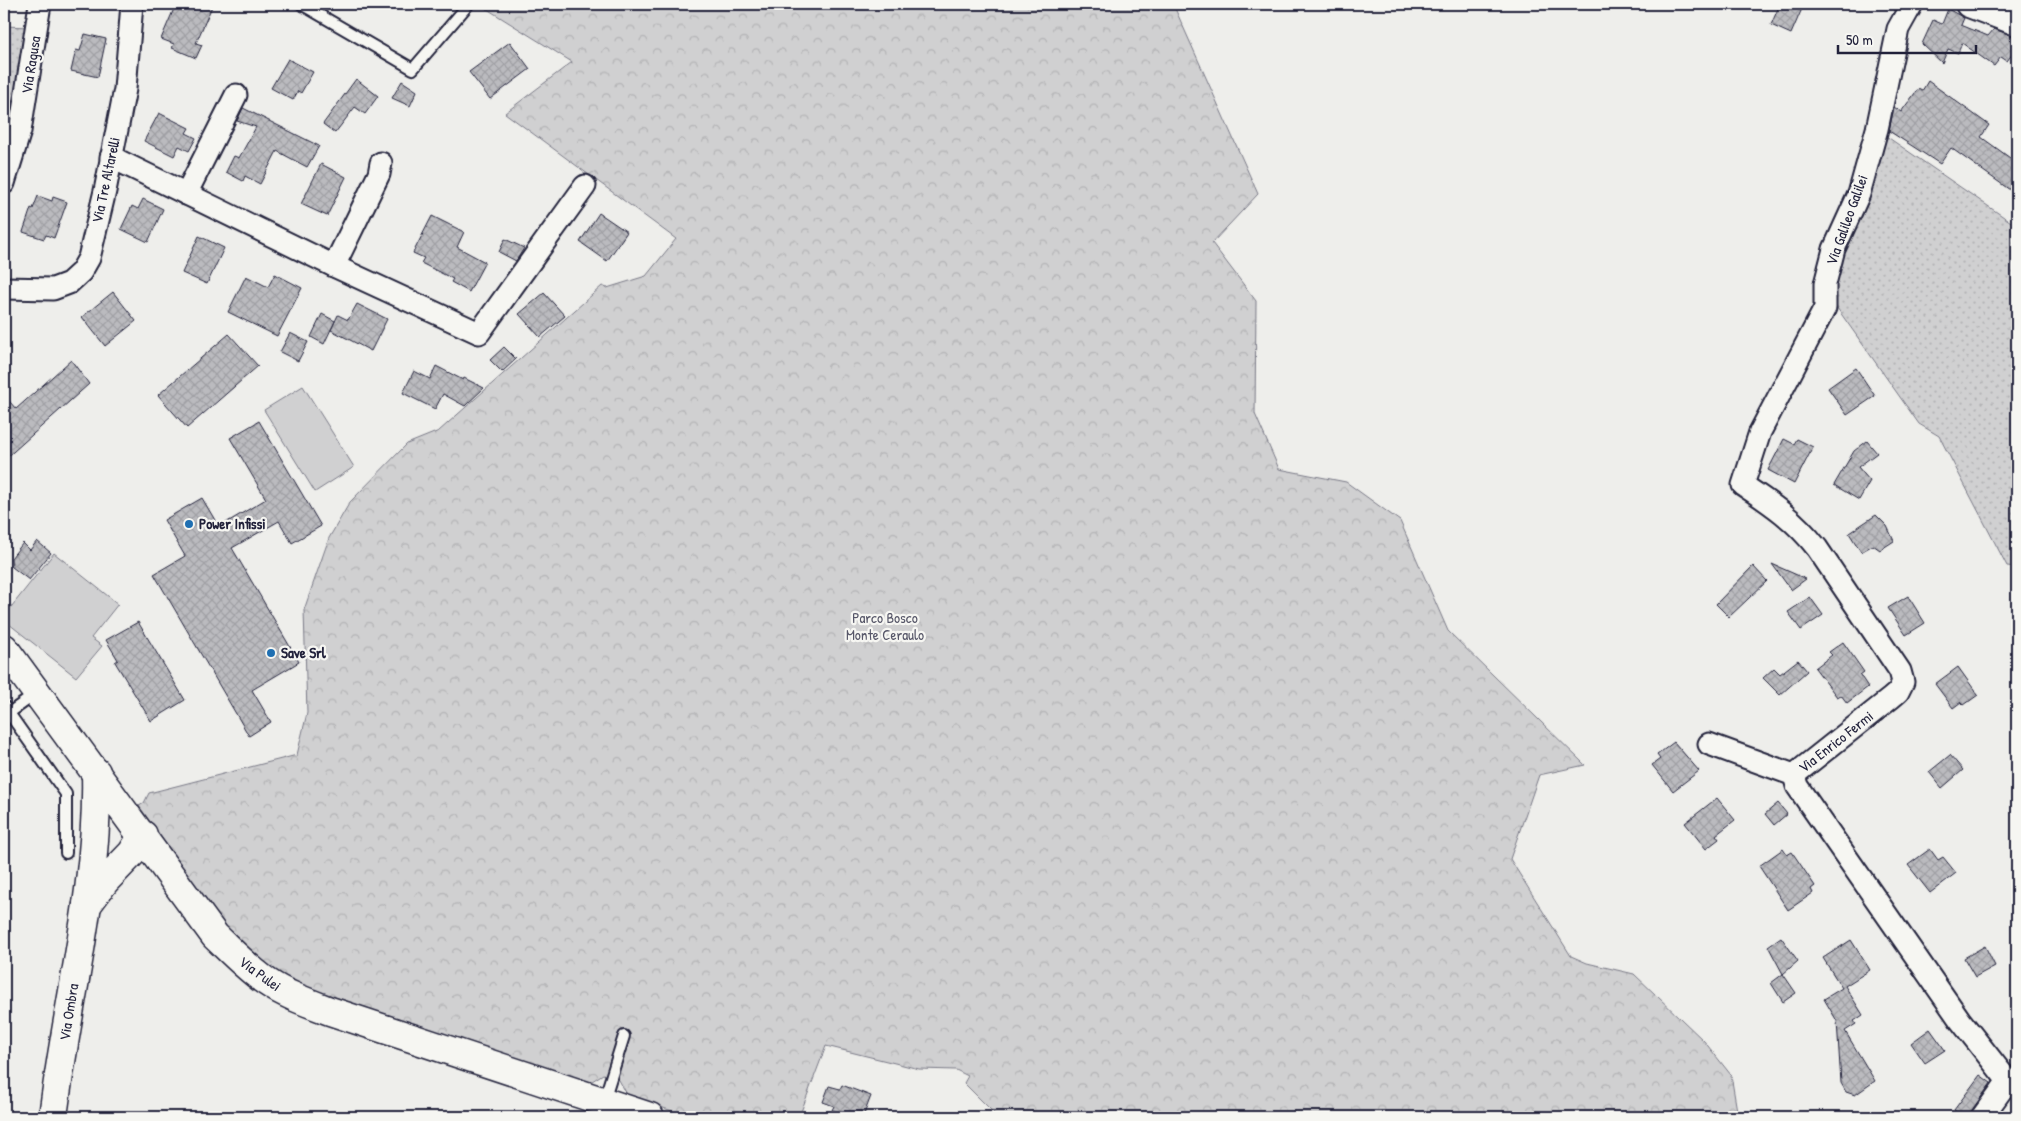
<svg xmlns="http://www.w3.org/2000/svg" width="2021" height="1121" viewBox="0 0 2021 1121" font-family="'Patrick Hand',sans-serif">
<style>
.grass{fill:url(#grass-dots);stroke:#797986}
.forest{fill:url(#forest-crowns);stroke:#797986}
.pitch{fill:#d0d0d1;stroke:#797986}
.building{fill:url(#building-cross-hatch);stroke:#22223b}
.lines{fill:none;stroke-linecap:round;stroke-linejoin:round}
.service-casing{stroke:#22223b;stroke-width:14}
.minor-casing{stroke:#22223b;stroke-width:25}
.tertiary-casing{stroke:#22223b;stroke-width:30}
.secondary-casing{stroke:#22223b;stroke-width:31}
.service{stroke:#f6f6f2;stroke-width:10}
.minor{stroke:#f6f6f2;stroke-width:21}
.tertiary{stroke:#f6f6f2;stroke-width:26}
.secondary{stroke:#f6f6f2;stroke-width:28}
.poi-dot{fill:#1f6fb2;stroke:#f6f6f2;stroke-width:2}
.labels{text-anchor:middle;stroke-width:4.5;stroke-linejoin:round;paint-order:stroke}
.street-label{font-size:15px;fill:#22223b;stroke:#f6f6f2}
.poi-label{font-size:15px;font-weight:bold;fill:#22223b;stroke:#f6f6f2;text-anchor:start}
.park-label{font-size:15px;fill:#565668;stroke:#f6f6f2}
</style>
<defs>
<pattern id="grass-dots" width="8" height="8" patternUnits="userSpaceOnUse" patternTransform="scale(1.25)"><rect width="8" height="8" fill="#d0d0d1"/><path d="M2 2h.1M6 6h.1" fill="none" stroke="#b2b2b4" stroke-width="1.8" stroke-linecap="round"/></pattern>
<pattern id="forest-crowns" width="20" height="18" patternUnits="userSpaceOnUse" patternTransform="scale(1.25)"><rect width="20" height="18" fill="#d0d0d1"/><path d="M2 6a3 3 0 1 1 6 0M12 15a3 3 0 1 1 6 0" fill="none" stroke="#b2b2b4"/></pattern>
<pattern id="building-cross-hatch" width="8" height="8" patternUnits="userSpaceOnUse" patternTransform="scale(1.25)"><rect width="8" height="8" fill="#bbbbbf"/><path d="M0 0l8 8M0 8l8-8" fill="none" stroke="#a0a0a5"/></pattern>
</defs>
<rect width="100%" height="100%" fill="#eeeeeb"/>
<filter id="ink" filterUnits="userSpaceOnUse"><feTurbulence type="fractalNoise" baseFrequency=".02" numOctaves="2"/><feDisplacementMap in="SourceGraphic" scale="10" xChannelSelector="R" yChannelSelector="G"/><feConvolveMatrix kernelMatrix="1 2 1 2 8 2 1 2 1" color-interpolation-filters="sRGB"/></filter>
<g filter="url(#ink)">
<g class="grass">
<polygon points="4,26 29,27 15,115 4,152"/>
<polygon points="1883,134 2017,226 2017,567 2007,566 1939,436 1919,424 1837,308 1833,287 1839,255"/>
</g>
<polygon class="forest" points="479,4 1173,4 1258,194 1212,243 1256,301 1255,414 1279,469 1346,482 1400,521 1448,631 1585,765 1539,775 1510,859 1571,956 1587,963 1634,974 1704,1041 1731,1075 1738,1117 998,1117 964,1083 968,1076 956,1070 919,1069 826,1046 799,1117 690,1117 628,1096 619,1080 603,1074 589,1083 314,990 285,977 263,965 242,946 221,921 139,806 144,803 149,793 297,755 307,713 304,610 329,538 350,502 407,444 439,431 602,286 607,288 646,276 676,239 505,113 572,62"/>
<g class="pitch">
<polygon points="303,386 354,467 315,492 264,410"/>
<polygon points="54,553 118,604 91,638 102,646 76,677 4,620 4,616"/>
</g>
<g class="building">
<polygon points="176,4 213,4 196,43 202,45 196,58 172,48 174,44 161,39"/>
<polygon points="1780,4 1804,4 1791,34 1771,25"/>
<polygon points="1948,9 1964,18 1961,25 1988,36 1994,29 2017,37 2017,48 2007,61 2001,57 1994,66 1962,43 1958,53 1948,49 1942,63 1922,44 1933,20 1942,24"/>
<polygon points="85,34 106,39 98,77 71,71 76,50 80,51"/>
<polygon points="510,42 530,69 490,99 469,72"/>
<polygon points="288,59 313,72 301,93 298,91 293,100 271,88"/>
<polygon points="356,79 378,96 365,114 355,107 335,133 323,124"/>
<polygon points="402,81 417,91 410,106 392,98"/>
<polygon points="1928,81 1989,125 1981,137 2017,163 2017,195 1951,148 1940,164 1889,131 1894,107 1901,112 1918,89 1922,91"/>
<polygon points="243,108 319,146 307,167 277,151 260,184 245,176 243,181 226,172 234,156 239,158 256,127 237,121"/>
<polygon points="159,113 189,128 186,133 196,138 189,151 179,146 174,156 144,141"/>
<polygon points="321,164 346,177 327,216 301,204"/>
<polygon points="38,196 52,201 53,197 67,202 54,238 46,235 44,239 23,232 31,208 33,209"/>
<polygon points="143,199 163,209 148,242 121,229 132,206 138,209"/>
<polygon points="599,213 627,232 607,261 580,242"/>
<polygon points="432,216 464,232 457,247 485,262 469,292 451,282 453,279 421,263 424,258 413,253"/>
<polygon points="199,236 224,248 207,284 182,273"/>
<polygon points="505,239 524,248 516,261 499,252"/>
<polygon points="275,274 302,288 277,336 228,312 246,276 268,287"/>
<polygon points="113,292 136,321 105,346 82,317"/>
<polygon points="544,293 565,316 540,337 519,314"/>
<polygon points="357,304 387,319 371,351 331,330 338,315 348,320"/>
<polygon points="322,314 335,321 324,344 311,337"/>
<polygon points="290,333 308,342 298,361 280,352"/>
<polygon points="229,334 258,366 187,428 158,395"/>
<polygon points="504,347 516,359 502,372 490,360"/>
<polygon points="71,360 89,384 4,460 4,395 16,409"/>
<polygon points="436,366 463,380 464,378 484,388 465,406 443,394 435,409 403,393 414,371 430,379"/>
<polygon points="1856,368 1875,396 1847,415 1828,388"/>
<polygon points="259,421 321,526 292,543 279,521 232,548 299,662 252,690 271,722 249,736 154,574 185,556 164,520 202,498 219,527 266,499 230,438"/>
<polygon points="1784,439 1794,444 1797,439 1813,447 1794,484 1768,470"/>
<polygon points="1867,441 1877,453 1858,467 1870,481 1859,500 1834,485 1854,451"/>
<polygon points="1876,515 1887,526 1894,541 1880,550 1873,545 1861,552 1849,533"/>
<polygon points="37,541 51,553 29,580 12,567 11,558 23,543 30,550"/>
<polygon points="1772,564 1806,579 1791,590"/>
<polygon points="1753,566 1767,581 1729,617 1716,604"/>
<polygon points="1908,596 1925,623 1906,635 1888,608"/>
<polygon points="1810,597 1823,615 1801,630 1788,612"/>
<polygon points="138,622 185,700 151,721 115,662 118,660 106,640"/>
<polygon points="1843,642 1864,672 1860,675 1868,687 1847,703 1841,695 1837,697 1815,668 1832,655 1829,652"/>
<polygon points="1798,660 1807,671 1780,695 1763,678 1774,668 1780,674"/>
<polygon points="1958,667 1978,695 1964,705 1961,702 1953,708 1935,684"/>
<polygon points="1674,742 1699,771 1673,791 1652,765 1660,759 1657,755"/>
<polygon points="1950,755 1963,770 1942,788 1929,772"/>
<polygon points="1717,798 1735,820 1716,835 1719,839 1706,849 1685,823"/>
<polygon points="1778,803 1787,814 1774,825 1765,814"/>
<polygon points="1783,849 1787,855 1792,852 1815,886 1811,889 1813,893 1788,910 1759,866"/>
<polygon points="1930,849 1938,860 1943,857 1956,873 1930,893 1908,865"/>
<polygon points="1781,937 1798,961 1783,974 1768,946"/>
<polygon points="1851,940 1870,970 1845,986 1863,1015 1854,1021 1856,1024 1845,1031 1875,1081 1855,1095 1846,1092 1841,1083 1837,1021 1824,999 1842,988 1823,958"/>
<polygon points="1985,946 1995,966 1975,977 1964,958"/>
<polygon points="1783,974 1796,993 1783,1002 1771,983"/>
<polygon points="1930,1029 1945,1050 1925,1063 1911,1043"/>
<polygon points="1980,1075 1991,1083 1967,1117 1964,1117 1954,1110"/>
<polygon points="842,1085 871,1096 863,1117 852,1117 832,1110 834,1106 823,1102 829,1086 840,1089"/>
</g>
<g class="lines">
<g class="service-casing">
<g id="service">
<polyline points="301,4 413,69 468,5"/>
<polyline points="4,706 66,794 66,853"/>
<polyline points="9,713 37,693"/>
<polyline points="604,1100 624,1036"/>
</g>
</g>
<g class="minor-casing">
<g id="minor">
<path d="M1912,4l-14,25 -21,100 -18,65 -25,55 -9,35v24l-65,124 -17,53c29,19 52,35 74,63l83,123 3,11 -5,10 -7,6 -97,77 3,11 163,234 48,61 9,5"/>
<polyline points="111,157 334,266 479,333 585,186"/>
<polyline points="4,183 20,131 40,4"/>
<polyline points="186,194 236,95"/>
<polyline points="334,266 379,174 381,163"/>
<polyline points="4,288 53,289 69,283 81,272 89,258 105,191 125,89 132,4"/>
<polyline points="1709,744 1794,775"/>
<polyline points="1982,1117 2008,1081"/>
</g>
</g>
<g class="tertiary-casing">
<polyline id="tertiary" points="1969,4 2017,22"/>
</g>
<g class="secondary-casing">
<g id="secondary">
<path d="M4,648l211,288c17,16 33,33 52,46 19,13 42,21 63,29l320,106"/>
<polyline points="87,905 105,881 132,853 143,835"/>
<path d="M53,1117c14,-115 46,-229 43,-345"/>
</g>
</g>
<use href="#service" class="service"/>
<use href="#minor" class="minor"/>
<use href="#tertiary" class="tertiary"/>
<use href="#secondary" class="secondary"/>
</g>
</g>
<g class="poi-dot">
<circle cx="189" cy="524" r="5"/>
<circle cx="271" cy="653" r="5"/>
</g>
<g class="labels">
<g class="street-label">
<text transform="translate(31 65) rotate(-81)" y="5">Via Ragusa</text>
<text transform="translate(106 180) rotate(-78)" y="5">Via Tre Altarelli</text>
<text transform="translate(1847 220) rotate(-70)" y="5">Via Galileo Galilei</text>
<text transform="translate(1836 742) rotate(-38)" y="5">Via Enrico Fermi</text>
<text transform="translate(260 974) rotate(36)" y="5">Via Pulei</text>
<text transform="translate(69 1012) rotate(-81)" y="5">Via Ombra</text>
</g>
<g class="poi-label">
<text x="199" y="529">Power Infissi</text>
<text x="281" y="658">Save Srl</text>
</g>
<g class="park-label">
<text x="885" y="623">Parco Bosco<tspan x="885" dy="17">Monte Ceraulo</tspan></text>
</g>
</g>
<rect width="2021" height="1121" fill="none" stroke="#f6f6f2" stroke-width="20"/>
<rect x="10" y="10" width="2001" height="1101" fill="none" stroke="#22223b" stroke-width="2" filter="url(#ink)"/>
<path d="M1838 45v8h138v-8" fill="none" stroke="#22223b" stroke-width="2.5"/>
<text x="1846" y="45" font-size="15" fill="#22223b" stroke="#f6f6f2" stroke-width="4" paint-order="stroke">50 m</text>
</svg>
